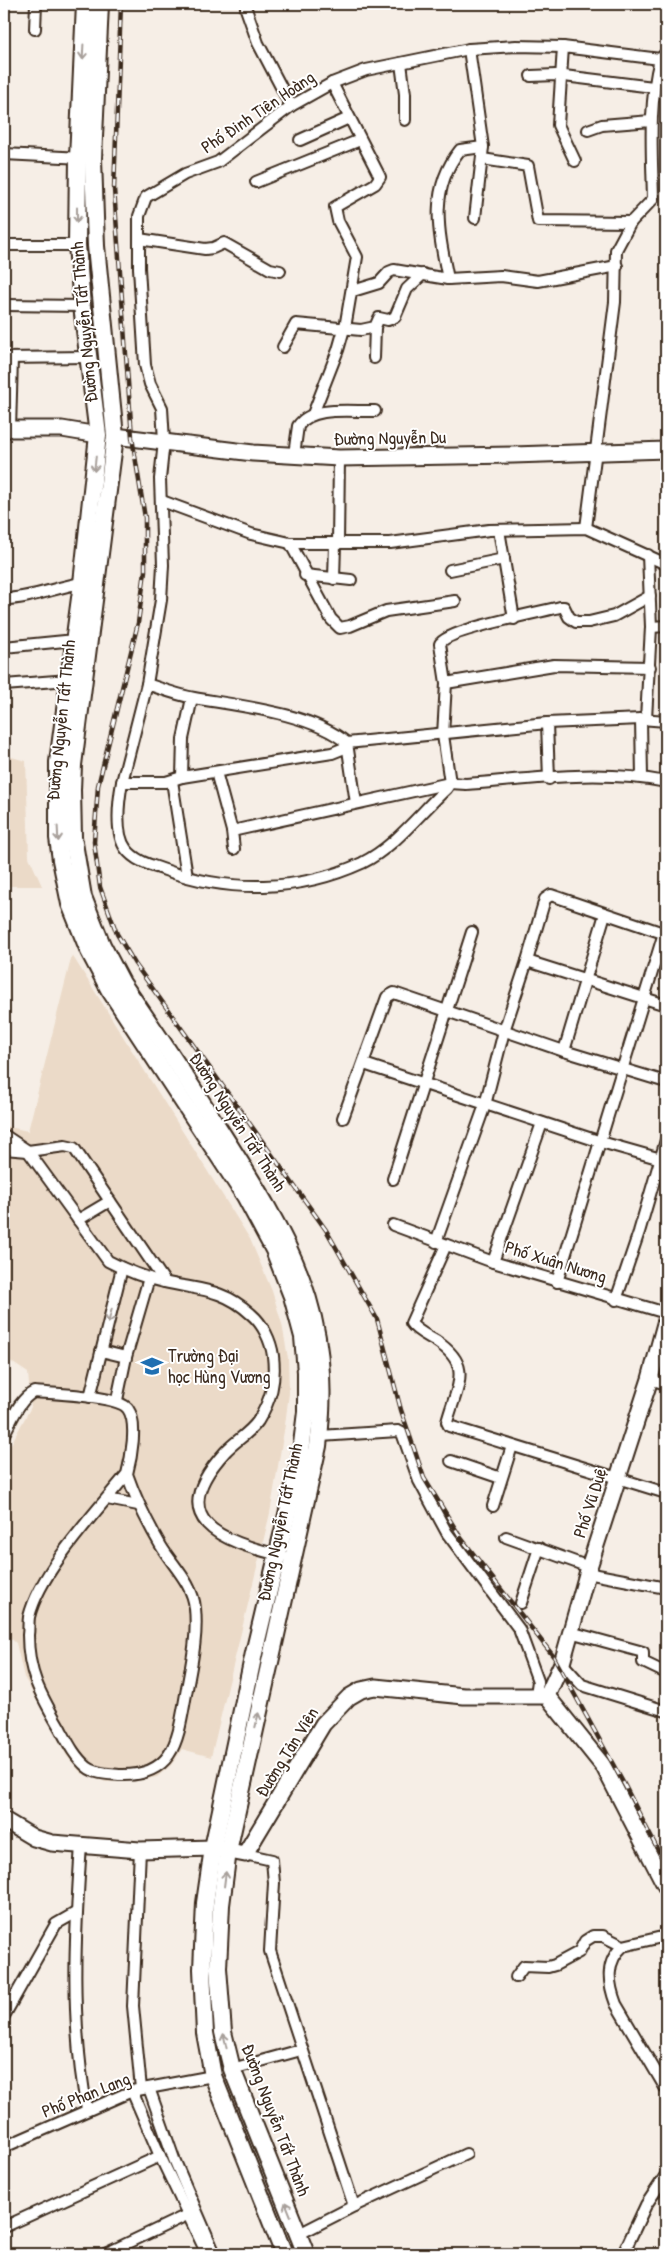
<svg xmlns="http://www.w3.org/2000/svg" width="670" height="2258" viewBox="0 0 670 2258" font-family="'Patrick Hand',sans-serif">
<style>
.built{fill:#ebdac8}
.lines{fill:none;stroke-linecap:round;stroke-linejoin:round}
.street-casing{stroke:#3b2a1e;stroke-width:14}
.secondary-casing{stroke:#3b2a1e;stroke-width:19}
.primary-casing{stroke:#3b2a1e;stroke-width:20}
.street{stroke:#fff;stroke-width:10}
.secondary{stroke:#fff;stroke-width:15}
.primary{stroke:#fff;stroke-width:16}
.rail-casing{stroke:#3b2a1e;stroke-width:4.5}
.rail{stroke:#fff;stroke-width:2.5;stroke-dasharray:8;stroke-linecap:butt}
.oneway{stroke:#a79f9a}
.labels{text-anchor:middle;stroke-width:4;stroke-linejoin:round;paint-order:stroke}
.street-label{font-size:18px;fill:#3b2a1e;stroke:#fff}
.poi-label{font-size:18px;fill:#3b2a1e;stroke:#fff;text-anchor:start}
</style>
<rect width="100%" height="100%" fill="#f6eee6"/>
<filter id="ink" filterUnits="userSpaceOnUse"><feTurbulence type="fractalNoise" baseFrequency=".02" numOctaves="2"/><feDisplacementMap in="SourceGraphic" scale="10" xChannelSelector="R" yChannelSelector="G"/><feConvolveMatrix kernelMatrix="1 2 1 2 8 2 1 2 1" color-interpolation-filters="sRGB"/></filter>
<g filter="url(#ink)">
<g class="built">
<polygon points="4,755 26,761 29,857 42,886 4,886"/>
<polygon points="72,955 250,1239 272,1291 282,1324 288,1358 289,1393 285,1425 270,1513 211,1757 182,1749 171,1765 157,1777 136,1781 106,1782 81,1773 67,1756 24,1677 16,1643 4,1632 4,1457 31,1407 28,1373 4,1357 4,1126 28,1131"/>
</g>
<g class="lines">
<g class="street-casing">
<g id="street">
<polyline points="246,4 246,9 258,43 291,106"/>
<polyline points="35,29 36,4"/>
<polyline points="563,47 558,125 575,161"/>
<polyline points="469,49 483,147 475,218"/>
<polyline points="401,63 405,94 405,120"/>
<polyline points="531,76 556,75 653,87"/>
<polyline points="588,130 602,125 651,121"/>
<polyline points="300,140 349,118"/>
<polyline points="4,154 82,158"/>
<polyline points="482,159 528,166 538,221 631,222"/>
<polyline points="256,182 360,140"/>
<polyline points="139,239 205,249 213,248 224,243 270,269 280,271"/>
<polyline points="4,245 77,245"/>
<path d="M448,279c-9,-45 -20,-89 12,-129l23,-3"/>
<polyline points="356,290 379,283 389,272 394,270 448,279 501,276 538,281 617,266"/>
<polyline points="4,305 82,306"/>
<polyline points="283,347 296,324 361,330 375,327 379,318 388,320 395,317 407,289 423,274"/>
<polyline points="4,358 89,357"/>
<polyline points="374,358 375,327"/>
<polyline points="313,414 338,350 346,322 357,257 338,221 335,207 375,184 380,177 332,83"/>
<polyline points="10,429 12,358"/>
<path d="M294,455l4,-29c14,-21 54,-14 77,-15"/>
<polyline points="162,501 251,534 290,543 390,543 489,530 586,528 666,564"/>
<path d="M586,528l29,-226 1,-52 15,-28 22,-23c-1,-47 -5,-93 7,-140"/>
<polyline points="499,530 514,619"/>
<polyline points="290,543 331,619 340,628 350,626 386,611 455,601"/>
<polyline points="338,544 339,458"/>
<polyline points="450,570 504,559"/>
<polyline points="305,575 351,580"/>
<polyline points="334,579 335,544"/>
<path d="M4,599c26,0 52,-12 78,-16"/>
<polyline points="651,627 666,626"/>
<polyline points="4,647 75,640"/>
<path d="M650,667l-96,-2 -108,18 -6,-39c6,-14 101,-32 120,-37h4l5,10 7,5h13l25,-6 36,-20"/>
<path d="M147,684c15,5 31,11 47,14 46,8 117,15 153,45l200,-20 94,-4 25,2"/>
<polyline points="4,685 69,680"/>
<polyline points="641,719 642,777"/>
<polyline points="646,719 651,627 648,555"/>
<polyline points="547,723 549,779"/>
<polyline points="347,743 356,803"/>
<polyline points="347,747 332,753 182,777 166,782 122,782 147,684 161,600 163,565 160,479 164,441 162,408 150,384 145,365 139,268 139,216 146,197 185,174 218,162 291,106 332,83 366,70 469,49 516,46 563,47 660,59 666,53"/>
<polyline points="216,772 232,831"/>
<polyline points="182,777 183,739 192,698"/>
<polyline points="172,781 187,876"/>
<path d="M122,782c-3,17 -8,51 4,67 10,13 25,16 39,21 64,23 134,22 197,-7 34,-17 57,-49 85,-75l3,-5 -7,-48 3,-52"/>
<path d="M234,849l-2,-18 218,-48 16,1c65,-5 135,-15 200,-2"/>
<polyline points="527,961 666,1005"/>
<polyline points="564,1051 605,914"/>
<polyline points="364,1064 601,1142 661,1159"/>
<polyline points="343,1118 387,997 394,993 564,1051 666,1082"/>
<path d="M4,1135l24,16 80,110c17,9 37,17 56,21 34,8 59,6 87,32 12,10 20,27 22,42 3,25 -2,44 -15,65 -8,12 -23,20 -33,31 -62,68 -5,89 58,104"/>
<polyline points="4,1149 28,1151 65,1146 74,1148 165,1282"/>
<polyline points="393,1179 472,932"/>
<polyline points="78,1220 110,1201"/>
<polyline points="393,1225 493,1262 666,1313"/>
<polyline points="436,1242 485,1105 504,1031 527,961 545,899 551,895 666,934"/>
<path d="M446,1245l-35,78c5,8 17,13 25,18 38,25 21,44 11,81l2,4 217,67"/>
<polyline points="493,1262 542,1123"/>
<polyline points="557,1282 664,933"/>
<polyline points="616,1300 639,1232 666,1140"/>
<polyline points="101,1351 126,1357"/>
<polyline points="650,1379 666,1384"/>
<polyline points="90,1397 122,1268"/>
<polyline points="117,1400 126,1357 149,1278"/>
<path d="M4,1434c8,-14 15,-35 30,-42 20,2 84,3 94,17 10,14 3,50 -1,65 -30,37 -87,97 -98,143 -1,6 0,12 -1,18 0,40 14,62 33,95 7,13 14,27 26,37 8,7 22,7 32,8 56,2 59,-36 67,-81 5,-28 12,-57 9,-86 -2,-24 -22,-42 -34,-62 -14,-24 -25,-46 -34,-72"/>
<polyline points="320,1436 398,1431 402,1433 419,1481 447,1533 519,1629 538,1681 536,1695"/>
<polyline points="451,1461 501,1478"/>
<polyline points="107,1499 138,1505"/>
<polyline points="493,1506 512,1446"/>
<polyline points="506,1537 589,1567"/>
<polyline points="587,1573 666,1588"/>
<polyline points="521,1603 539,1548"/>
<polyline points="570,1632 643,1652 643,1662 666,1673"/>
<polyline points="562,1663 582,1685 666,1711"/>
<path d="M81,1845c-6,88 -11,177 6,264"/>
<polyline points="140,1850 133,2006 141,2089"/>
<polyline points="245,1854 272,1860 274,1883 270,1951 354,2206 299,2234"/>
<path d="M666,1936l-43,10c-18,16 -15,37 -7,58l50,85"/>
<polyline points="516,1977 524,1966 548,1967 555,1965 579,1952 585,1941 593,1936 603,1936 623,1946"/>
<polyline points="4,2016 56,1924 77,1912"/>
<polyline points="232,2069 301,2050"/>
<polyline points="149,2088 174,2159 215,2254"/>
<polyline points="132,2091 160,2156 207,2254"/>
<polyline points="4,2147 132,2091 213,2076"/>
<polyline points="354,2206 466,2154"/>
<polyline points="4,2227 160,2156"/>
<polyline points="105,2254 187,2215"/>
<polyline points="623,2254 646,2205 666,2175"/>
</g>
</g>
<g class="secondary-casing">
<g id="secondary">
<polyline points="4,429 62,429 98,435"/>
<polyline points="115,436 253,453 339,458 513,455 666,450"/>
<polyline points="547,1696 562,1663 589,1567 650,1379 666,1320"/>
<polyline points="4,1820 34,1838 52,1843 140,1850 213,1848 245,1854 323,1724 349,1697 361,1690 375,1687 464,1696 547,1696 604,1767 666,1887"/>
</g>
</g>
<g class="primary-casing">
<g id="primary">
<polyline points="85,4 78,158 77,245 82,306 98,435 82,583 58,762 58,838 61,860 70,904 89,951 109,989 245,1196 274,1250 292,1296 303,1337 306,1372 306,1412 300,1460 254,1653 213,1848 205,1903 202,1969 205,2033 213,2076 284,2254"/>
<path d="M100,4l-7,155 3,87 19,190 -42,329 -1,25 1,47 10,60 19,48 20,38c34,49 67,99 99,149 68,107 114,181 97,314l-90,405 -7,54 -3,63 5,64 9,37 74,185"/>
</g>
</g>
<use href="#street" class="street"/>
<use href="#secondary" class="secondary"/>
<use href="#primary" class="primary"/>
<g class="rail-casing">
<polyline id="rail" points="121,4 114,189 132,437 145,518 145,571 138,623 98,786 94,842 100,887 117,934 135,964 326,1230 377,1319 401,1410 424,1478 461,1538 554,1657 625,1786 666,1866"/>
</g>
<use href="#rail" class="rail"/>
</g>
<defs><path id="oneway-shaft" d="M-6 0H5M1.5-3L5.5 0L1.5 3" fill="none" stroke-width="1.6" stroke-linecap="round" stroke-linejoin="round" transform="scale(1.25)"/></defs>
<g class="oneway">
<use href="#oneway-shaft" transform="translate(83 52) rotate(93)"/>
<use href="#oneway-shaft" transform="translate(77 215) rotate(90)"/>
<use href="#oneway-shaft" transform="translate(95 464) rotate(96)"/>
<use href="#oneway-shaft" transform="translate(58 834) rotate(87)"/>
<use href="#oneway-shaft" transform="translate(110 1316) rotate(104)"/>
<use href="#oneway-shaft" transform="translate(257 1720) rotate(-77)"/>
<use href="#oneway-shaft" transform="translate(225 1879) rotate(-83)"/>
<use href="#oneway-shaft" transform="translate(225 2041) rotate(-102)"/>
<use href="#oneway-shaft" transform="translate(288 2209) rotate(-112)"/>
</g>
</g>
<defs>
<g id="university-bare" transform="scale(1.725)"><path d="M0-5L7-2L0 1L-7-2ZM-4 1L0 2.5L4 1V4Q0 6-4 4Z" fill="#1f6fb2" stroke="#fff" stroke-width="2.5" paint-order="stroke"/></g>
</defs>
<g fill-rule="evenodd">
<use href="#university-bare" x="152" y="1366"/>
</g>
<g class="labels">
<g class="street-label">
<text transform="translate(258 112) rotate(-34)" y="6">Phố Đinh Tiên Hoàng</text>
<text transform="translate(84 322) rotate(-95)" y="6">Đường Nguyễn Tất Thành</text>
<text transform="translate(390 438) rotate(-1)" y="6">Đường Nguyễn Du</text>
<text transform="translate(61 720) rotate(-84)" y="6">Đường Nguyễn Tất Thành</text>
<text transform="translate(238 1122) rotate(57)" y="6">Đường Nguyễn Tất Thành</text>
<text transform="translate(556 1262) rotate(17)" y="6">Phố Xuân Nương</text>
<text transform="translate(590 1503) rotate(-72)" y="6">Phố Vũ Duệ</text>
<text transform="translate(280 1522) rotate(-78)" y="6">Đường Nguyễn Tất Thành</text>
<text transform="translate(287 1752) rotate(-58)" y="6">Đường Tản Viên</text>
<text transform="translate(86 2095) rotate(-22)" y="6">Phố Phan Lang</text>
<text transform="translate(276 2120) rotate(69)" y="6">Đường Nguyễn Tất Thành</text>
</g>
<g class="poi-label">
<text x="168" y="1362">Trường Đại<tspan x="168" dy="21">học Hùng Vương</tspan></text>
</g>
</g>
<rect width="670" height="2258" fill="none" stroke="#fff" stroke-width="20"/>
<rect x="10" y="10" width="650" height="2238" fill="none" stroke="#3b2a1e" stroke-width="2" filter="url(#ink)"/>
</svg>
